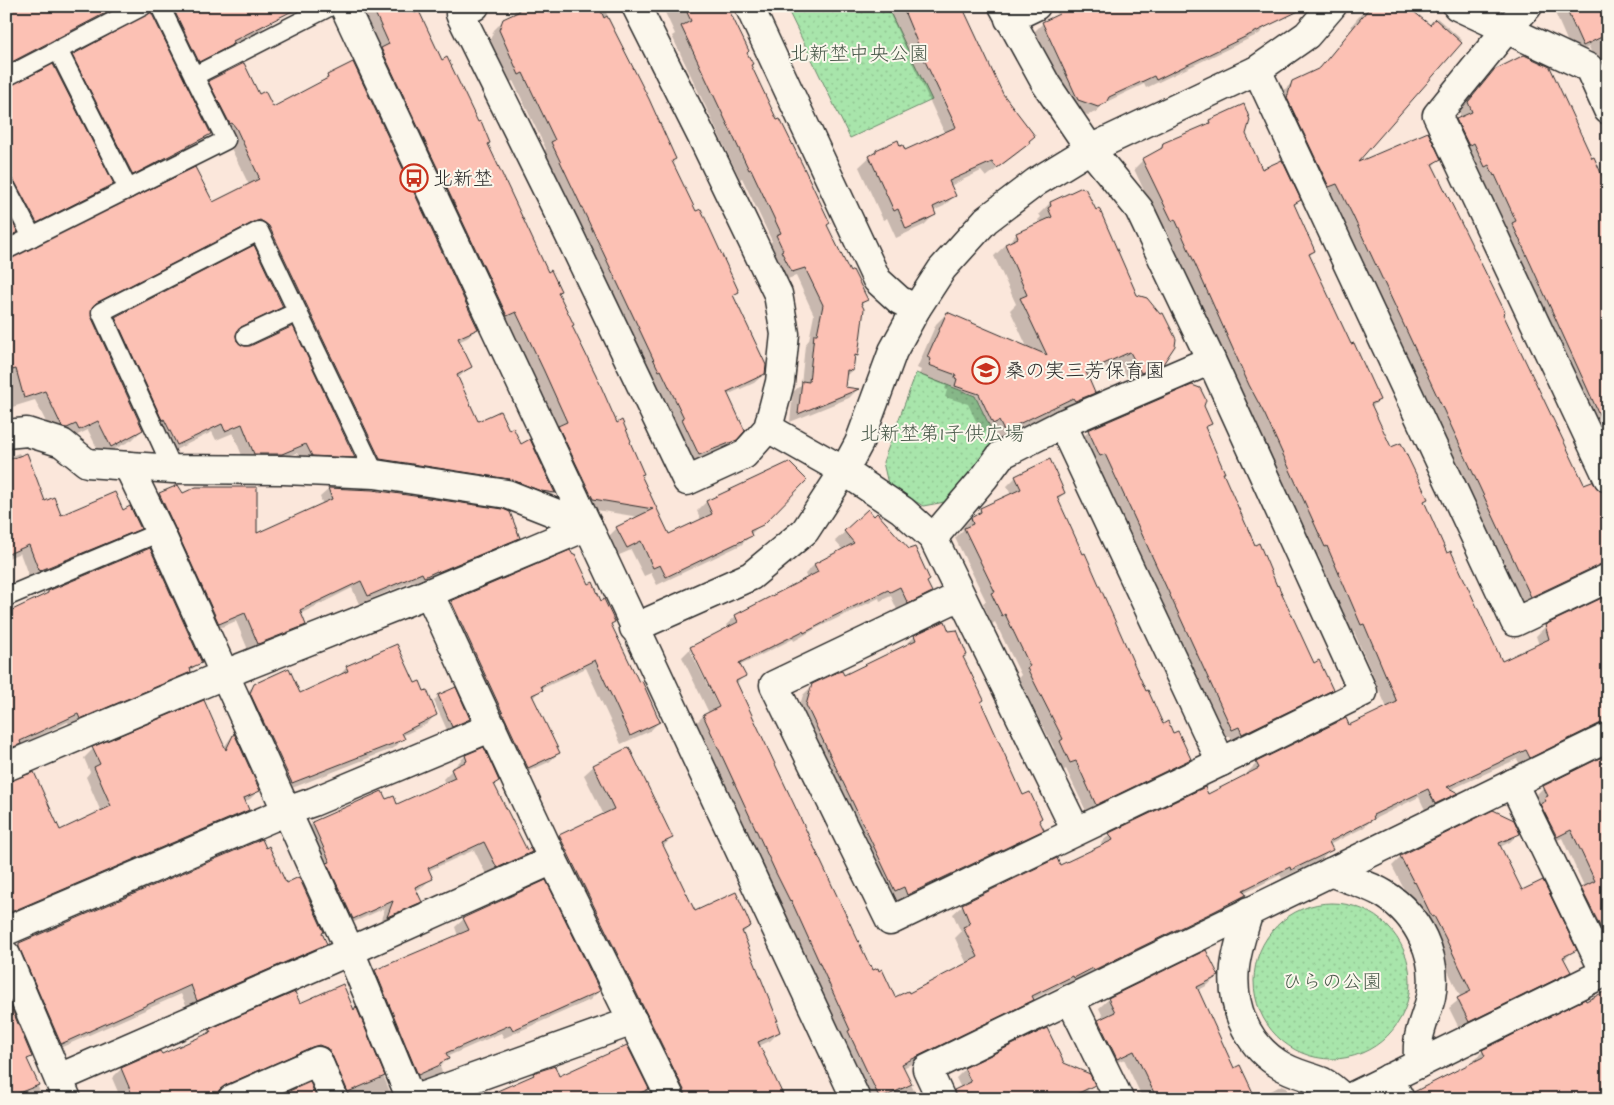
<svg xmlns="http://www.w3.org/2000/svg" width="1614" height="1105" viewBox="0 0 1614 1105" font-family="Dekko,'Klee One',sans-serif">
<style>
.park{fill:url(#park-dots);stroke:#6a886b}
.shadow{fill:#0003;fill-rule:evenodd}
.building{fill:#fcc1b4;stroke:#2b2b2b}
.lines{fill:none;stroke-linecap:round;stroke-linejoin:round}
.lane-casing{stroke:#2b2b2b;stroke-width:21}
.street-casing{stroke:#2b2b2b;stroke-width:31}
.secondary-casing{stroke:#2b2b2b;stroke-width:31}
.lane{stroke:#fbf7ec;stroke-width:18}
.street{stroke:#fbf7ec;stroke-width:28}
.secondary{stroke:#fbf7ec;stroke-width:28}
.labels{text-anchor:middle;stroke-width:4;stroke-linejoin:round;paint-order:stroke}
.park-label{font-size:20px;fill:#4a5a4b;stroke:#fbf7ec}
.poi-label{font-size:20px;fill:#2b2b2b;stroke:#fbf7ec;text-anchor:start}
</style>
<defs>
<pattern id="park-dots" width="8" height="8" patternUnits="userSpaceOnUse" patternTransform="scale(1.25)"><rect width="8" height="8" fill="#a8e5ab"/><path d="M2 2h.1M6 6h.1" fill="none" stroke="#91c593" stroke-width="1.8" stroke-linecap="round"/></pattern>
</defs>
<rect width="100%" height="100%" fill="#fbe7db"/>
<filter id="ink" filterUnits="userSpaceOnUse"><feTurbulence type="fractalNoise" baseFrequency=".02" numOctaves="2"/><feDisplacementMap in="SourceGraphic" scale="10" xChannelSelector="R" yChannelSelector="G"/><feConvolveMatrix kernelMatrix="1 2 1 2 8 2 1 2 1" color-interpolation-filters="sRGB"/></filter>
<g filter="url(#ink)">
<g class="park">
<polygon points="786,6 887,6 932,100 850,138"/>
<polygon points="916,373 975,396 997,441 945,502 923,506 888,484 883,462"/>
<circle cx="1332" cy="981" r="78"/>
</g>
<g class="shadow">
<polygon points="6,6 129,6 6,69"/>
<polygon points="153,6 269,6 270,21 260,31 189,70"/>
<polygon points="359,6 426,6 417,10 441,62 487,144 547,274 560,291 557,293 571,327 616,424 629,442 643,474 640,476 669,535 701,520 697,511 706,502 805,480 750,535 750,536 741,545 657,585 651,573 644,576 631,550 617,556 608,537 617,528 639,517 584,508 557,429 536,381 507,320 497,324"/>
<polygon points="603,6 675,159 672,162 695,213 737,292 733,296 764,374 754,383 727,395 736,439 726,448 690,464 543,152 546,149 513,81 509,83 490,40 494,30 504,20 512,16 517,6"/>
<polygon points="662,6 723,6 849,273 866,300 861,305 857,355 853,359 852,370 845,377 844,388 857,390 849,398 790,422 793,392 801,385 805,345 809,340 814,315 796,276 782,281 768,245 772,241 742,178 740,179 672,36 675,34"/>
<polygon points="886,6 962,6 1001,94 1029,143 1018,153 986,177 981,171 950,186 954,196 944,206 933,211 935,214 924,225 896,238 887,218 883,220 859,167 876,151 900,148 905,152 945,134"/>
<polygon points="1039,6 1287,6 1259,34 1146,88 1144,84 1104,103 1096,112 1088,115 1069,109 1033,33 1043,23 1061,14"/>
<polygon points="1368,6 1405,6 1429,26 1437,18 1462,40 1353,166 1439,159 1432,167 1502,314 1584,486 1598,492 1597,565 1588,574 1522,605 1279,108 1283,91 1293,82 1318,70 1353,28 1351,26"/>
<polygon points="1552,6 1608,6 1608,89 1589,47 1573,54"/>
<polygon points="73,56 210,134 203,141 177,155 126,181 66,63"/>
<polygon points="1495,71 1608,192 1608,463 1503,233 1507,230 1486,183 1484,184 1480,174 1476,176 1448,130 1457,120 1462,118 1459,112"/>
<polygon points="328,76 477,328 467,338 458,342 470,367 457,379 477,422 508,431 520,445 529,441 554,493 544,502 370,468 259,236 243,231 91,309 90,317 142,430 132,440 101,456 88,430 69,439 53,436 35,400 6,409 6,262 212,204 249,185 226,138 199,91 209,82 259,96 272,109 320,84"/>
<polygon points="6,89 112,184 102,194 27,232 6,193"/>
<path d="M1243,106l2,28 17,37 37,29 -5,6 20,45 -5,5 41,90 29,54 -8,8 20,41 35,50 -3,4 24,51 54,109 38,-18 -3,-9 10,-10 62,89v11l-87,40 -4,-7 -67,31 6,3 -9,9 -21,10 -7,-15 -47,23 -9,8 -34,17 2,4 -9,10 -40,19 -2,-3 -37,19 1,1 -9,9 -151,75 -1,-3 -19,10 -1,-2 -32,16 -8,9 -120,59 15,31h-52l-172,-374 9,-9 6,-3 -27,-56 9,-9 37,-19 -2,-4 10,-9 71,-37 -2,-5 9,-9 29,-15 -8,-9 33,-30 58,72 4,9 -9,9 -23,11 -7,-16 -11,5 -1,-3 -62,30 -23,13 -1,-2 -54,27 5,10 -8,8 137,288 22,27 13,-4 59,-31 -12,-26 6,-6 -8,-18 10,-9 96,-38 44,-21 -2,-3 9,-9 97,-39 42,-20 -1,-3 9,-9 92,-36 38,-19 -33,-76 -2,1 -34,-78 -2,1 -60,-132 -16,-30 -74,-166 -4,1 -28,-60 9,-9 12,-6 9,-10 39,-16 6,-7zM690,650h3l30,62 -2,1z"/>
<polygon points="1082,189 1162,363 1150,374 1130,383 1119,362 1087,376 1094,392 1083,403 1064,411 1062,408 993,441 988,431 982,434 968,404 945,397 947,390 945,389 946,386 919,375 921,370 917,368 936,324 947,313 1028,349 1010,310 1016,304 994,256 1017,234 1040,224 1038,220 1041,217 1039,214 1050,203"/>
<polygon points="6,213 16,232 6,242"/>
<polygon points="282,306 273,316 235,333 236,342 354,457 345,466 303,464 297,453 272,463 245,463 233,433 216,440 212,432 167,454 106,327 116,318"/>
<polygon points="1203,406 1210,423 1205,429 1222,473 1254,546 1307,654 1331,689 1322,699 1233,742 1230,736 1223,739 1080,440 1089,431"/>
<polygon points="19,453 45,502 61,517 122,512 139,528 130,537 30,580 20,553 6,559 6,458"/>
<polygon points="1016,477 1064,493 1057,500 1145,693 1162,726 1173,735 1190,759 1181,768 1087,813 1066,769 1061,772 1051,751 1054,748 1018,678 1021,675 995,622 992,624 983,603 986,601 955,538 963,530 962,528 981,509 1011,495 1007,486"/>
<polygon points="177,486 182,494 256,535 323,505 320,497 329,489 518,538 510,546 415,585 413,581 359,604 352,588 300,614 304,624 296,633 249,652 236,621 210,632 151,503 159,494"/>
<polygon points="588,586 613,622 610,625 639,684 659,722 650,731 621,744 586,668 541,689 533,698 559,753 549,762 518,776 443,611 452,602"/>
<polygon points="48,592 200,662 181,680 70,727 68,722 16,747 6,754 6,614 43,597"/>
<polygon points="944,622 949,633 966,655 962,658 980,703 1023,796 1042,830 1033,839 898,904 894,895 886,899 797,715 803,695 813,685 843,676 905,646 915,636"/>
<polygon points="347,667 424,692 436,714 427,724 402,736 403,739 394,748 282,792 245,694 255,685 299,695 338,677"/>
<polygon points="455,689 469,719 465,723 447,730 434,701 438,696"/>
<polygon points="233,735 259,790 250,799 244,802 248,810 239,819 6,918 6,784 59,831 101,812 86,777 90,772 84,758 93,749 224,747"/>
<polygon points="483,749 498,781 494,785 526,852 531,852 522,861 487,876 474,850 428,871 432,878 422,887 416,891 421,901 412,910 379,925 385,908 343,927 304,832 313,823 386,801 397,806 445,784 443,779 452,770 457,767 456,765 465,756"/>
<polygon points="1608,756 1608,953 1573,898 1585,888 1562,838 1547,845 1536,809 1539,805 1535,796 1544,787"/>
<polygon points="594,766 671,838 663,847 695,912 750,926 742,934 779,1032 770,1041 759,1046 784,1099 675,1099 550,845 559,836 604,815 584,775"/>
<polygon points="1519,833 1510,842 1500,847 1521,892 1575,950 1564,960 1569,972 1561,980 1460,1030 1449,1008 1461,998 1436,946 1423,925 1406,890 1405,891 1392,866 1401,857"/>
<polygon points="261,840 286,884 325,944 316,953 188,1009 181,994 51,1052 8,954 17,945"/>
<polygon points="464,919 599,991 590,1000 504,1038 501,1033 446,1057 447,1059 440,1067 442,1072 433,1081 411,1089 367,980 376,971 458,936 455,927"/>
<polygon points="1206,952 1217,976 1208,985 1197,991 1234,1070 1254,1099 1143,1099 1124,1059 1107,1067 1089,1031 1099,1022 1104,1019 1099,1008 1109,999"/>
<polygon points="1608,991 1608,1099 1411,1099 1419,1091 1475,1062 1474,1060 1483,1051"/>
<polygon points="6,999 31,1056 27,1060 42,1097 46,1095 48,1099 6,1099"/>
<polygon points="299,1004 353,1010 355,1008 393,1099 338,1099 301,1055 202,1099 121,1099 112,1078 121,1069 160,1052 161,1055 204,1037 210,1030"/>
<polygon points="626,1046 652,1099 482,1099 530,1078 534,1075 554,1067 558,1078"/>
<polygon points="1063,1064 1093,1085 1084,1094 1077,1098 1077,1099 947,1099 955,1091 961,1088 956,1078 965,1069"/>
<polygon points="1282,1085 1287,1087 1287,1099 1256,1099"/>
</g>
<g class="building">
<polygon points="6,6 119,6 6,65"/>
<polygon points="172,6 302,6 233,41 234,44 199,62"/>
<polygon points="372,6 411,6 415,13 419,11 442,60 447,57 478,122 481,121 490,143 488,144 548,272 551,270 561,291 558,292 574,325 572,326 596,375 617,423 622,420 631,441 630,442 644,474 641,475 669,534 712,514 706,501 789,462 807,480 763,525 750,531 752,536 666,577 660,565 653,568 641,541 627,548 616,527 653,509 593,499 558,426 567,422 544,371 516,312 507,316 381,48 389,44"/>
<polygon points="521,6 546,6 549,13 563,6 599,6 604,18 607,16 649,99 676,159 672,161 696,211 701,209 739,292 733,295 766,365 765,374 727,392 745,431 737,440 699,455 682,419 684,418 661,370 659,371 551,142 555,140 523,73 519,75 499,30 503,19 518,12"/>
<polygon points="684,6 727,6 749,51 747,53 753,64 751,65 777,120 780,119 804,168 830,223 827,225 850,272 853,270 868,300 861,303 864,309 858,356 855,355 853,371 847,370 845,387 859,389 798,414 802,381 809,382 814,334 817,334 823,305 805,268 792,272 781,251 783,250 776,235 781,233 751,169 749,170 681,26 691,21"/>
<polygon points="902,6 962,6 1003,94 1035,136 1029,141 1030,143 997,168 992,162 949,181 956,196 933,207 936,215 906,229 898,209 894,211 869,156 876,152 876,150 898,140 900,146 903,145 905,150 956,127 924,59"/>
<polygon points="1055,6 1309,6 1156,80 1154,76 1109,97 1106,103 1098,107 1078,100 1042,22 1059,14"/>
<polygon points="1371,6 1407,6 1430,25 1435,19 1462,43 1358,162 1428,132 1441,159 1432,164 1505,312 1503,314 1584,484 1592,481 1599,490 1608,493 1608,563 1601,564 1531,597 1352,214 1337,184 1329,187 1287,98 1292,81 1320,68"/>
<polygon points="1565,6 1608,6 1608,34 1583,46"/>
<polygon points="151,12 211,134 133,175 72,55"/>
<polygon points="1524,55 1550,67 1592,158 1594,157 1608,189 1608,434 1512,223 1516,221 1495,175 1494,176 1489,165 1485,167 1474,143 1469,146 1456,119 1472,112 1468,102 1494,70"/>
<polygon points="353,62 478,329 458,338 472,367 457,375 478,421 500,411 509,430 513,427 521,444 530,439 555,493 541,491 509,479 380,459 269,226 265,223 260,220 254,222 96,303 92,307 91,316 143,430 111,447 98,421 79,430 76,424 67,428 62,427 45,391 24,398 16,369 12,370 6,347 6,260 195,167 213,202 259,179 258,178 259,177 236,128 232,123 230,124 208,81 244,63 259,94 265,91 273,107 328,78 327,75"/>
<polygon points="53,64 114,184 37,223 15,182 11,178 6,176 6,88"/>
<polygon points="1244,104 1250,120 1246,134 1262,169 1282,160 1301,200 1294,204 1315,251 1309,254 1351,344 1354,343 1380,400 1371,404 1391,447 1401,443 1428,499 1424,501 1447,553 1451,551 1502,661 1549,639 1545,625 1608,595 1608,722 1601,723 1530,758 1526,750 1447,787 1458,793 1435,804 1428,789 1373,815 1374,819 1329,842 1333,850 1291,870 1290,867 1243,890 1246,895 1215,911 1094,970 1093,968 1074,978 1073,976 1032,996 1034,1000 902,1064 912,1084 880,1099 848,1031 850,1030 791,900 790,901 776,873 703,715 719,707 690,647 738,622 735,615 818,572 814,564 854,543 844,531 868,509 874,516 877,513 909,549 915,547 930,580 927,582 932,592 908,604 900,587 890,592 888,590 824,621 825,622 804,633 803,631 739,663 746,676 736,681 870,966 871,965 873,970 878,968 879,971 882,969 895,997 908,991 909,993 978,957 963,927 970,924 962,904 1057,858 1060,865 1113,840 1109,833 1205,787 1208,794 1259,768 1256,762 1346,718 1349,725 1397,702 1364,624 1361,625 1327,546 1325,547 1265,415 1249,385 1175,219 1172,221 1142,159 1162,148 1163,143 1210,123 1209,120"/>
<polygon points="1082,187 1083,189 1085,188 1096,210 1099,208 1137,295 1147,298 1160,314 1163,313 1176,339 1175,346 1163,364 1141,373 1130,352 1086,372 1095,393 1075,401 1073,398 1004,431 999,421 993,424 979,394 955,386 957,379 955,378 956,375 929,365 931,359 927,357 947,312 1047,355 1020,298 1027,295 1005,244 1018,238 1016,233 1052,217 1048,208 1051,206 1050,202"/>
<polygon points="6,211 18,232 6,238"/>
<polygon points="254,245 283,307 241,327 236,335 237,341 245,346 250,346 293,326 355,458 312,456 306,444 282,454 254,454 242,424 225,431 222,424 177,445 164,419 162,420 115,317"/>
<polygon points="1192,385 1200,388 1206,400 1204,406 1212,424 1205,427 1225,473 1223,473 1255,545 1259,543 1277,586 1278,585 1314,663 1319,660 1333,690 1242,734 1239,727 1232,730 1105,454 1100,456 1088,430"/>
<polygon points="27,453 45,501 54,497 61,515 115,492 123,510 130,506 141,529 39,571 29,545 6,555 6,461"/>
<polygon points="1050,459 1065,493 1057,497 1083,554 1085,553 1146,691 1148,690 1163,724 1168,721 1173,733 1178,731 1191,759 1096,805 1076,761 1070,763 1060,741 1063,739 1027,668 1030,666 1005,614 1002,616 991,593 995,592 964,528 973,524 971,518 981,512 980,508 1021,489 1015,476"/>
<polygon points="178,485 183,493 196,487 257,487 257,533 332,499 328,488 373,490 503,509 510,512 520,538 438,572 437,571 424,577 422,573 368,596 361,581 300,610 306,625 258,644 245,613 219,624 159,493"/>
<polygon points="150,548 202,663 190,668 191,672 80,719 78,714 20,741 21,744 6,750 6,613 48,593 48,591"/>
<polygon points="570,550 573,555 575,554 589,584 593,582 601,601 604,599 615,622 611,624 639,682 642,681 660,722 630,736 595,660 541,686 543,690 532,695 560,753 528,768 451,601"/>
<polygon points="945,621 949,631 957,630 967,655 963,657 984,700 981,702 1023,795 1030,792 1042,818 1039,820 1044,830 907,895 904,887 895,891 806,705 812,684 838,672 842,671 844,675 916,640 914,635"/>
<polygon points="397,644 415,683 420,681 424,691 427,690 437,715 402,733 405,739 292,783 250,693 254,684 289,668 300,693 348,671 346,666"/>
<polygon points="456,687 470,719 452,727 438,695"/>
<polygon points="204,700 226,750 234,733 260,791 244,798 249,810 6,914 6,782 34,772 60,830 111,806 94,767 100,764 92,747"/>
<polygon points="484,747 499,781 494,784 527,850 530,848 532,852 497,868 484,842 428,868 433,879 415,887 422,902 387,917 393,901 353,919 327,863 330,862 312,822 382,791 386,799 394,796 397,804 455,778 451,769 467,761 465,755"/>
<polygon points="629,747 673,838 662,843 695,911 736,892 751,926 742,931 778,1021 776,1021 780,1032 758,1042 785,1099 686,1099 685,1092 559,835 614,809 593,765"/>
<polygon points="1608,754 1608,935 1605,936 1581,888 1595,881 1571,830 1557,837 1540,804 1546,801 1544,798 1548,796 1543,786"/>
<polygon points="1493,810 1514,820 1520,834 1499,843 1522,890 1543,880 1577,950 1563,957 1571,972 1469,1022 1457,998 1471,991 1445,937 1434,916 1432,917 1415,882 1414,883 1400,856"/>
<polygon points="262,839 266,848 269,846 286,883 299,877 324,932 322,933 327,944 197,1001 191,985 61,1044 19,947 19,943"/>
<polygon points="546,880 600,991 513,1030 510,1025 446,1053 449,1059 440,1063 440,1065 418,1075 375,970 469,930 463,918"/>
<polygon points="1206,950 1219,976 1197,987 1234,1068 1240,1065 1256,1099 1157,1099 1134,1051 1117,1059 1098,1020 1115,1012 1108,998"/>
<polygon points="343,984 354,1010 356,1006 385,1076 348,1092 332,1055 327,1048 319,1045 312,1047 226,1085 219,1090 217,1099 134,1099 121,1068 160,1051 162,1054 211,1032 209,1029 295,992 300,1003"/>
<polygon points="1608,990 1608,1090 1591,1099 1415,1099 1414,1092 1485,1056 1482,1050 1585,999 1586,1001"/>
<polygon points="11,1007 32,1057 27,1059 39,1085 6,1098 6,1009"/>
<polygon points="1047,1028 1064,1063 1090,1074 1095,1085 1067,1099 956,1099 954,1090 971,1082 964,1068"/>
<polygon points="627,1045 649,1089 627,1099 479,1099 534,1075 533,1073 555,1066 559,1076"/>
<polygon points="310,1082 317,1099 271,1099"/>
</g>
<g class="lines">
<g class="lane-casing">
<g id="lane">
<polyline points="160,6 194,76"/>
<polyline points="58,50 128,189"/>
<polyline points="6,77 143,6"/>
<polyline points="6,187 32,237"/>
<polyline points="6,250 226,140 194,76 331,6"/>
<polyline points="246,336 297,312"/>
<polyline points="173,469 101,312 259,231 375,474"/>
<polyline points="6,597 160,532"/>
</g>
</g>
<g class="street-casing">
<g id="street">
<polyline points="344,6 588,526"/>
<polyline points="475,6 460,14 564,224 687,481 744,455 768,428 780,382 785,334 778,294 705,143 636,6"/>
<polyline points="749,6 877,280 899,300 916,309"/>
<polyline points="1457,6 1589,68 1608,110"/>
<polyline points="1528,6 1506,30 1437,115 1608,478"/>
<polyline points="1009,19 1036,6"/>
<polyline points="1257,70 1515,622 1608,578"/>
<polyline points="1062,424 1221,762"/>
<polyline points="768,428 844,471 902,510 933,538 1076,831"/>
<polyline points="6,434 27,432 62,443 87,463 173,469 284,470 375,474 507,494 588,526"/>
<polyline points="128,466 160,532 350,951 411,1099"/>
<polyline points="933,538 984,478 1001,455 1062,424 1211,360"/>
<polyline points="429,593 553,860 671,1099"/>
<polyline points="960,596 774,685 890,921 1221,762 1363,692 1211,360 1139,209 1090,149 1046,84 1003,6"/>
<polyline points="634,628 751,576 805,531 844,471 859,443 893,351 916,309 942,269 986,220 1036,182 1090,149 1257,70 1307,35 1332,6"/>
<polyline points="6,767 240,668 429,593 588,526"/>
<polyline points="1513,783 1605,973"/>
<path d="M1331,872c17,8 37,12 53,22 34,21 55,63 47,103 -3,13 -9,26 -12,40 -2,8 -1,18 -1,27"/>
<path d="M1249,911c-5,18 -12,37 -14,56 -4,37 10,75 42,96 14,10 31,13 46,19 8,4 15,11 21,17"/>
<polyline points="6,931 287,811 313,802 492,727"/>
<polyline points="6,955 67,1099"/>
<polyline points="1070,999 1119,1099"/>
<polyline points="59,1078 350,951 553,860"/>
<polyline points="1389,1078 1400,1099"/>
<polyline points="232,1099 318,1061 334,1099"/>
<polyline points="415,1099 633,1021"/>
<polyline points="941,1099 927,1069 1608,737"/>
<polyline points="1347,1099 1608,971"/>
</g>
</g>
<g class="secondary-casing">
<polyline id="secondary" points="588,526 856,1099"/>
</g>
<use href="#lane" class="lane"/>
<use href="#street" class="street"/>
<use href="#secondary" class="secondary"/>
</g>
</g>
<defs>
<g id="bus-ring" transform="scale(1.4375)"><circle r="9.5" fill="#fbf7ec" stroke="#c8321e" stroke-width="1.5"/><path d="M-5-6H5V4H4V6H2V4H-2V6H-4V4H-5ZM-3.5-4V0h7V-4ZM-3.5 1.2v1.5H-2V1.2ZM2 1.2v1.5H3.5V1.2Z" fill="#c8321e"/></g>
<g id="school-ring" transform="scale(1.4375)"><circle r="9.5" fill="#fbf7ec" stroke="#c8321e" stroke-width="1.5"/><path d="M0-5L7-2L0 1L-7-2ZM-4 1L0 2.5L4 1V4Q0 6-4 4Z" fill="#c8321e"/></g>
</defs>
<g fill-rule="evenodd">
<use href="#bus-ring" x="414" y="178"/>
<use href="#school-ring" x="986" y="370"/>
</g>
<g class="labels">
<g class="park-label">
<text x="859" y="60">北新埜中央公園</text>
<text x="942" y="440">北新埜第1子供広場</text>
<text x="1332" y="988">ひらの公園</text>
</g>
<g class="poi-label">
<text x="433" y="185">北新埜</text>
<text x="1005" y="377">桑の実三芳保育園</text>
</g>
</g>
<rect width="1614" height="1105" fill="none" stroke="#fbf7ec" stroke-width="25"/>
<rect x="12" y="12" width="1589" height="1080" fill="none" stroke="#2b2b2b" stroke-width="2" filter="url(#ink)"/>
</svg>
